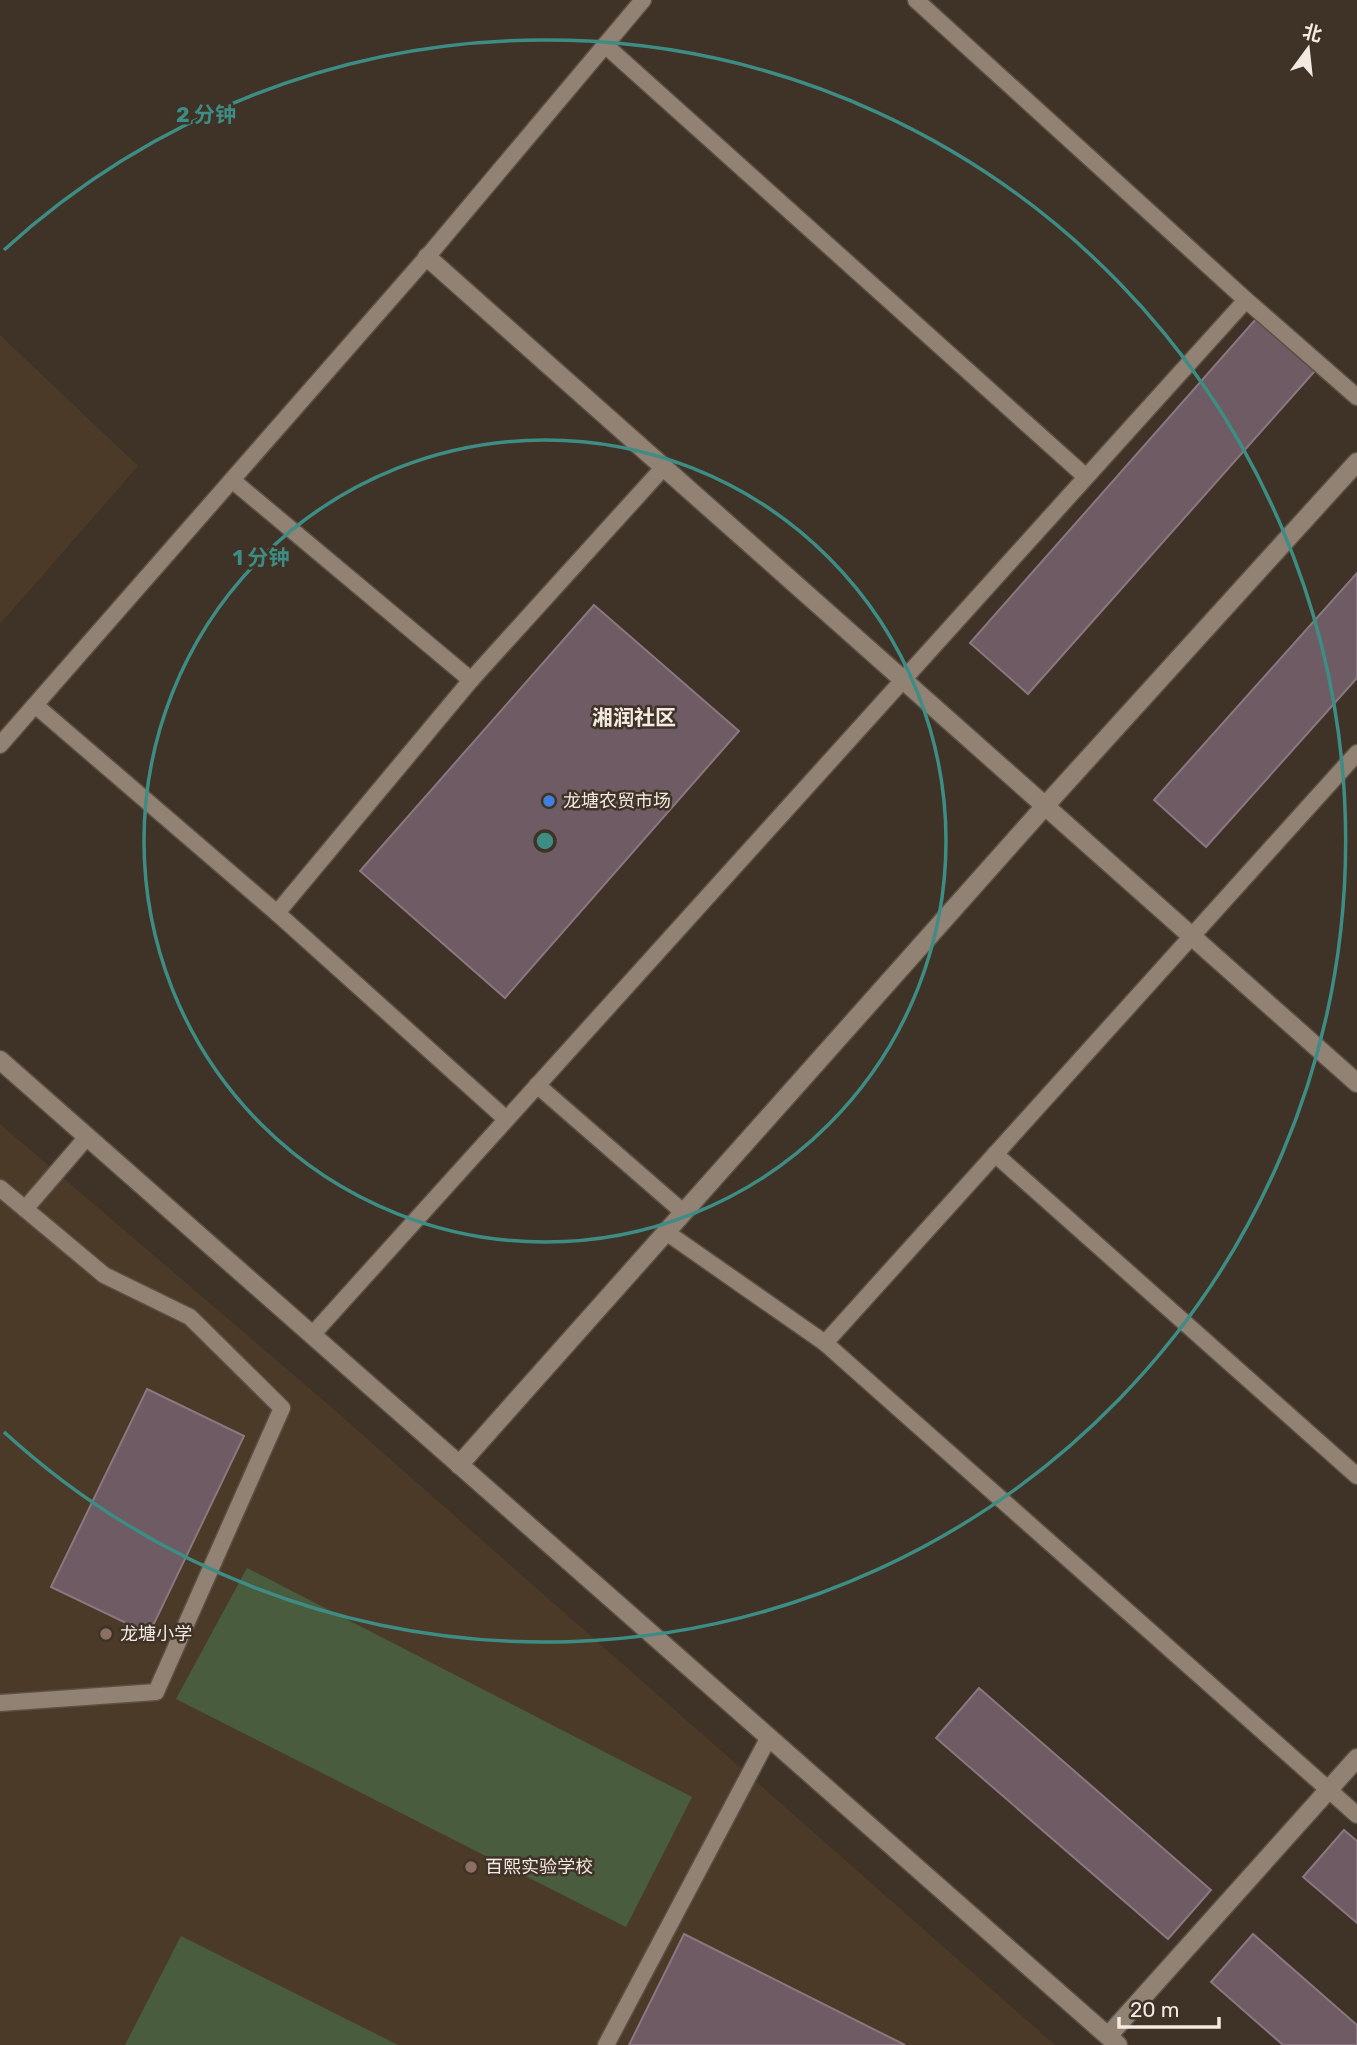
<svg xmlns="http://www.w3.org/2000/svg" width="1357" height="2045" viewBox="0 0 1357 2045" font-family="Rubik,'Noto Sans SC',sans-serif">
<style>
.built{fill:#4c3a28}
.garden{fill:#495d3e}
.building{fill:#6e5b64;stroke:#8b7780;stroke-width:2}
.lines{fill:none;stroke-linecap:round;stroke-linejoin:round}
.service-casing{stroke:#5b5045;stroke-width:19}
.minor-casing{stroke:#5b5045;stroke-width:21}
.service{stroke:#928274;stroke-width:16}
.minor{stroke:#928274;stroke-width:18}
.ring{fill:none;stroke:#3d8d85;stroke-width:3.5}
.shop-dot{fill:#3f7fe0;stroke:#3f3226;stroke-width:2.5}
.education-dot{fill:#8d6e63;stroke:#3f3226;stroke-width:2.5}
.labels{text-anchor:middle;stroke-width:5;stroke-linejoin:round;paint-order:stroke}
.poi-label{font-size:18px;fill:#f3eae2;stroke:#3f3226;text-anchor:start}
.quarter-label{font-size:21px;font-weight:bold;fill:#f3eae2;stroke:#3f3226}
.centre{fill:#3d8d85;stroke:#3f3226;stroke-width:3.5}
.ring-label{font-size:21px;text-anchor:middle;font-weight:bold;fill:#3d8d85;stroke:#3f3226;stroke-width:5;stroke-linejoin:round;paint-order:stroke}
</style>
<rect width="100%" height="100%" fill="#3f3226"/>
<g class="built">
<polygon points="0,335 138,466 0,624"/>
<polygon points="0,1124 330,1406 1055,2045 0,2045"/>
</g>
<g class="garden">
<polygon points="247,1568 692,1797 626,1927 176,1699"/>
<polygon points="181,1936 398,2045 125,2045"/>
</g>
<g class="building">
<polygon points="1263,311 1322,363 1028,694 970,643"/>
<polygon points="1357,573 1357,678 1206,847 1154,800"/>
<polygon points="594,605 739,731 505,998 360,871"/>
<polygon points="147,1389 244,1436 149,1634 51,1587"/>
<polygon points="979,1688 1211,1890 1168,1939 936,1738"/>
<polygon points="1344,1830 1357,1841 1357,1923 1303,1877"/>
<polygon points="684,1934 905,2045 629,2045"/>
<polygon points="1253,1934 1357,2025 1357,2045 1283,2045 1211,1982"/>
</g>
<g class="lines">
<g class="service-casing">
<g id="service">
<polyline points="916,0 1246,300 1357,397"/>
<polyline points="605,45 1086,477"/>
<polyline points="232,480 471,680"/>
<polyline points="35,705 277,913 506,1119"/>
<polyline points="0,745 427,257 643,0"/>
<polyline points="277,913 471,680 663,468"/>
<polyline points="537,1085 683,1212"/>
<polyline points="995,1154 1357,1476"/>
<polyline points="0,1188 104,1275 190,1317 282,1408 156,1692 0,1703"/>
<polyline points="25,1209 87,1137"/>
<polyline points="666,1232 825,1343 1357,1815"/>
<polyline points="312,1335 1246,300"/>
<polyline points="825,1343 1357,753"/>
<polyline points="606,2045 769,1737"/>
</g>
</g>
<g class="minor-casing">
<g id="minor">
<polyline points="427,257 1357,1083"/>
<polyline points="0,1060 1118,2045"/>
<polyline points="459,1465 1045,806 1357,462"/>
<polyline points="1108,2036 1357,1758"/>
</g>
</g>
<use href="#service" class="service"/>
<use href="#minor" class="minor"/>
</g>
<g class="ring">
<circle cx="545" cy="841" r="401"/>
<path d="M4 250A801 801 0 1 1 4 1432"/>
</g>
<circle class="shop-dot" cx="549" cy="801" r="7"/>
<g class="education-dot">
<circle cx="106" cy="1634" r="7"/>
<circle cx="471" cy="1867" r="7"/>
</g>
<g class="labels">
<g class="poi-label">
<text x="563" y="807">龙塘农贸市场</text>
<text x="120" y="1640">龙塘小学</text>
<text x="485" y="1873">百熙实验学校</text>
</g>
<g class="quarter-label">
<text x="634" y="725">湘润社区</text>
</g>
</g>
<circle cx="545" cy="841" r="10" class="centre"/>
<g class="ring-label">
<text x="206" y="122">2 分钟</text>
<text x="261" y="565">1 分钟</text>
</g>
<g transform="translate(1308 49) rotate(15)" stroke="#3f3226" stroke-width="5" paint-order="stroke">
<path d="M0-5L12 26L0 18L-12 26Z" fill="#f3eae2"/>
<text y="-10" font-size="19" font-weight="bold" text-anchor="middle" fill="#f3eae2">北</text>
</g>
<path d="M1119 2017v10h100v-10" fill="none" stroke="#f3eae2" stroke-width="3.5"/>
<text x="1130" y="2017" font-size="21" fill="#f3eae2" stroke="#3f3226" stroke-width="5" paint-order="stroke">20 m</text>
</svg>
